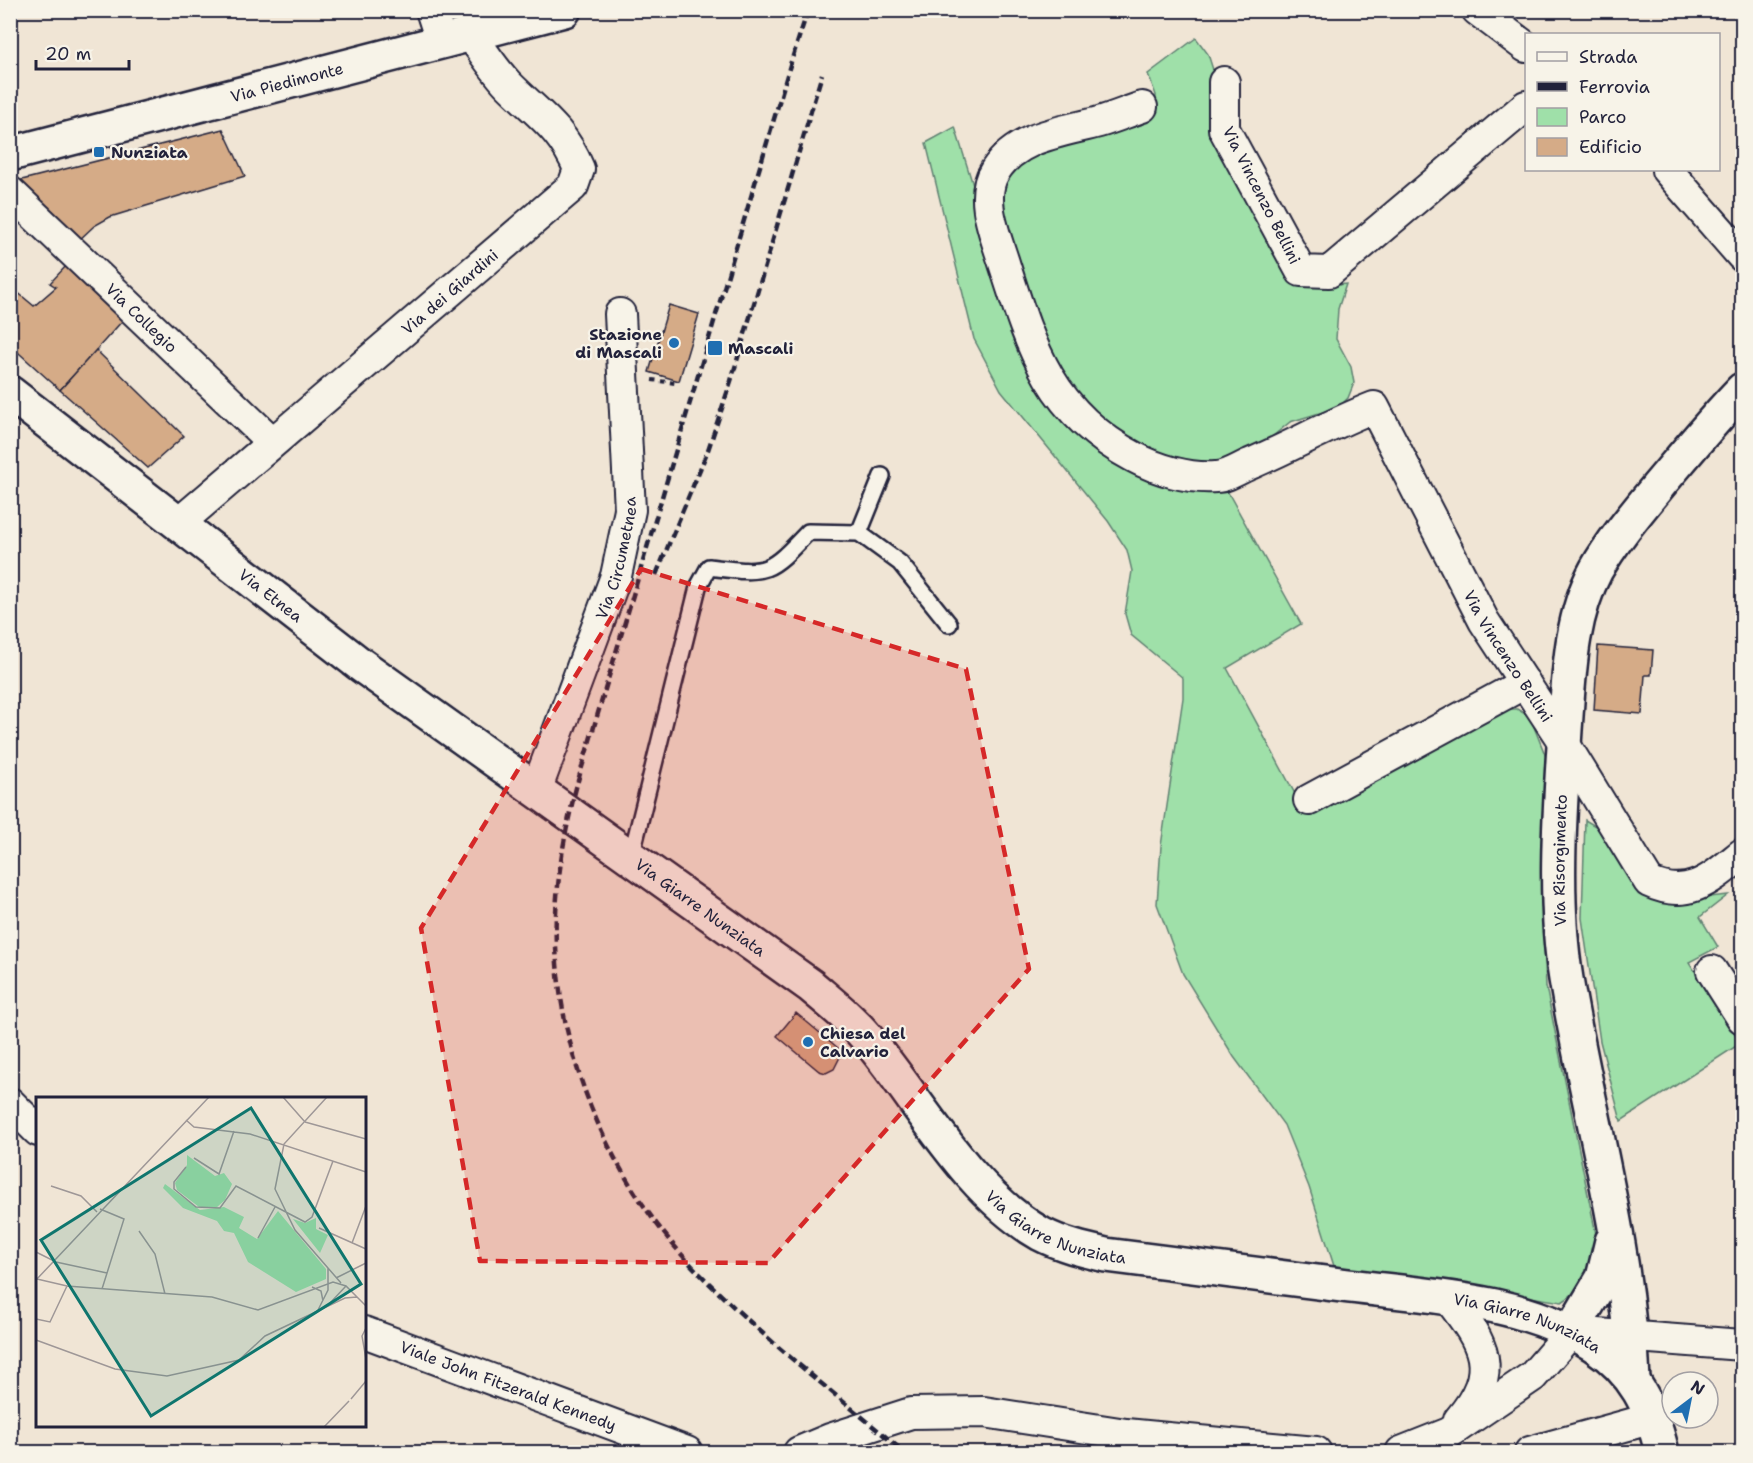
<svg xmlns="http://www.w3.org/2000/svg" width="1753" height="1463" viewBox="0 0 1753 1463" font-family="'Shantell Sans',sans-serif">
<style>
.green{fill:#9fe0a9;stroke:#608172;stroke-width:1.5}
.building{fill:#d5ab87;stroke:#22223b;stroke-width:1.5}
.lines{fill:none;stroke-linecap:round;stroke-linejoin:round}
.service-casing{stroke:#22223b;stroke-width:20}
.minor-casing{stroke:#22223b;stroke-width:34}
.tertiary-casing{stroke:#22223b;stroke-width:38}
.path{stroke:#22223b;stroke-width:4;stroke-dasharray:4.5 4.5;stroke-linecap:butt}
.service{stroke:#f7f3e8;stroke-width:15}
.minor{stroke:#f7f3e8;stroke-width:30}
.tertiary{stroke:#f7f3e8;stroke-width:33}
.rail{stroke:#22223b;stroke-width:4.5;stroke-dasharray:9 4.5;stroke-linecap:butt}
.marked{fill:#d62828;fill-opacity:0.2;stroke:#d62828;stroke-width:4.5;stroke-dasharray:12 8;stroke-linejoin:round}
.poi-dot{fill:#1f6fb2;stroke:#f7f3e8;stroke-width:2}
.labels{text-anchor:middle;stroke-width:4.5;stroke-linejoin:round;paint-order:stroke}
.street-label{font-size:16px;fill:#22223b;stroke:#f7f3e8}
.poi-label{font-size:16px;font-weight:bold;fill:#22223b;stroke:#f7f3e8;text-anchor:start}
.inset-road{fill:none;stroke:#9e9797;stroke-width:1.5}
.view{fill:#0f766e;fill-opacity:0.15;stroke:#0f766e;stroke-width:3}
.inset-edge{fill:none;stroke:#22223b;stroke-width:3}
</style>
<rect width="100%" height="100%" fill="#f0e5d5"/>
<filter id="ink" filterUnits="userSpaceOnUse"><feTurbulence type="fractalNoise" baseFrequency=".0167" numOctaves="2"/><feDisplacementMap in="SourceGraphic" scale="12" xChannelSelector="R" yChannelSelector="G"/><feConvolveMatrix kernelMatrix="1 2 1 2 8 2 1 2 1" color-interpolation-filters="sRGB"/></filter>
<g filter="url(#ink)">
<g class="green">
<polygon points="1196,38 1208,54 1266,236 1282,268 1297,281 1322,286 1346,284 1338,309 1336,339 1351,367 1354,383 1348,398 1339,407 1290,422 1267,441 1215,466 1198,466 1111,436 1052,365 998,211 1005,173 1018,163 1054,145 1141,125 1155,112 1156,95 1148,74"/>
<path d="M955,127l62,200 50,87 158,73 76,137 -74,44 73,135 205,-94h12l13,8 16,40 -4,139 4,91 52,257c-5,24 -15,45 -36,58l-228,-36 -25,-79 -25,-62 -50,-68 -51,-83 -26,-70 4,-58 22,-148v-20l-52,-43 -6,-21 7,-43 -5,-21 -19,-29 -107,-131 -27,-51 -48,-196z"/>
<polygon points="1585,820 1597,827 1640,888 1682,900 1728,895 1700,917 1718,947 1689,962 1741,1043 1621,1121 1600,1041 1582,918"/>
</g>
<g class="building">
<polygon points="223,129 245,176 110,217 94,226 78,241 18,181"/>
<polygon points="67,265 124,319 60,390 10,345 10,286 34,306 56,287 50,283"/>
<polygon points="669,305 699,314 679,381 649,372"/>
<polygon points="96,350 184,436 148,468 60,390"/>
<polygon points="1598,646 1653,650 1651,675 1645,675 1642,714 1594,710"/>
<polygon points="796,1013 838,1048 841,1055 834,1069 826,1073 819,1071 777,1036"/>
</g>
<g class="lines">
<g class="service-casing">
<g id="service">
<polyline points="859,533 882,476"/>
<path d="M631,857l67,-270 11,-20c59,7 58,8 99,-35l51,1 41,30 49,61"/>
</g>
</g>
<g class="minor-casing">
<g id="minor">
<polyline points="431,10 441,41"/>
<polyline points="1477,10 1526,47"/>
<polyline points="1224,82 1224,129 1301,271 1329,272 1526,106"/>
<path id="s1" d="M1142,107c-15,5 -29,11 -43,15 -37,10 -82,14 -104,49 -17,26 1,66 9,92 27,85 46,149 130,194 24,13 55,22 82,20 11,0 24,-9 34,-13 42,-18 81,-40 124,-57l110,214 80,122 85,139c40,19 63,-4 93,-28"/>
<polyline points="1667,170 1742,256"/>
<path id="s2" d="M10,192l262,250"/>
<path id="s3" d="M179,523l394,-337 6,-17c-18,-43 -42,-55 -72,-86 -14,-15 -25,-33 -37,-49"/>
<path id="s4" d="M537,788l79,-212 14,-66 -10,-196"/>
<polyline points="1309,800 1525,683"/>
<polyline points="1712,971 1742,1018"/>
<polyline points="10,1103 38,1131"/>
<path d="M1449,1299c35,45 52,71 10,121"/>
<path id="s5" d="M364,1332l323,120"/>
<polyline points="799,1452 830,1439 911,1413 984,1412 1126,1434 1316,1452"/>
<polyline points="1401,1452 1449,1433 1533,1376 1571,1332 1742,1345"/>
<polyline points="1530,1452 1653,1418"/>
</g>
</g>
<g class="tertiary-casing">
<g id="tertiary">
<path id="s6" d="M10,154l554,-144"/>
<path id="s7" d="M10,393l351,272 450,321c21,18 43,35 60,57 51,62 98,150 170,191 21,11 43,16 65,21 81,11 162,21 243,31 81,10 174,13 245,59 41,27 57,61 68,107"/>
<polyline points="1571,1332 1603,1278 1612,1241"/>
<path id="s8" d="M1633,1380c-5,-135 -45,-268 -67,-401 -13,-79 -6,-170 -1,-249 4,-53 5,-112 31,-160 17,-30 41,-58 63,-85 27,-32 54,-65 83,-95"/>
</g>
</g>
<polyline class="path" points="652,380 675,383"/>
<use href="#service" class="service"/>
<use href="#minor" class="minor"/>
<use href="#tertiary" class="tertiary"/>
<g class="rail">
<path d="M808,10l-18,55 -213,719c-11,42 -19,85 -21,129 -5,130 50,264 140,357 64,66 138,123 208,182"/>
<polyline points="656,575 708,450 731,381 822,74"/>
</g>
</g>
</g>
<path class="marked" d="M641,569l325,100 63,300 -261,294 -288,-2 -59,-333z"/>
<g class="poi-dot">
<rect x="93" y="146" width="12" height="12" rx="3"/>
<circle cx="674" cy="343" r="6"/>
<rect x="707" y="340" width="16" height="16" rx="3"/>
<circle cx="808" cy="1042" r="6"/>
</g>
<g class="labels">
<g class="street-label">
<text dy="6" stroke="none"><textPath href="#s6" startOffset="286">Via Piedimonte</textPath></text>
<text transform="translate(1262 195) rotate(63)" y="6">Via Vincenzo Bellini</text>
<text dy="6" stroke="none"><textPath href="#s3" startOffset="356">Via dei Giardini</textPath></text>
<text dy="6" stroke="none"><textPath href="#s2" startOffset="182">Via Collegio</textPath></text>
<text dy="6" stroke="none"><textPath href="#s4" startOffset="244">Via Circumetnea</textPath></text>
<text dy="6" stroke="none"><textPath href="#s7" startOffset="330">Via Etnea</textPath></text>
<text dy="6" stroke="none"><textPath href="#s1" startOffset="1042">Via Vincenzo Bellini</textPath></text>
<text dy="6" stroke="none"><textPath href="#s8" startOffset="526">Via Risorgimento</textPath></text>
<text dy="6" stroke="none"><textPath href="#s7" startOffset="861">Via Giarre Nunziata</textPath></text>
<text dy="6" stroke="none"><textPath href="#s7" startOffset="1348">Via Giarre Nunziata</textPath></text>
<text dy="6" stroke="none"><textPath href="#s7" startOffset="1834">Via Giarre Nunziata</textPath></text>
<text dy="6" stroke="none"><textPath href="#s5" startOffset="154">Viale John Fitzerald Kennedy</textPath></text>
</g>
<g class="poi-label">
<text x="111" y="158">Nunziata</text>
<text x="662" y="340" text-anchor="end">Stazione<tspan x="662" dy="18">di Mascali</tspan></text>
<text x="728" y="354">Mascali</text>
<text x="820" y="1039">Chiesa del<tspan x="820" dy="18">Calvario</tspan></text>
</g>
</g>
<g transform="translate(36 1097)">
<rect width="330" height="330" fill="#f0e5d5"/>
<path d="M151,58l28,21 9,-3 8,11 -7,16 -9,8 -17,-1 -22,-17 -2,-7 12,-18zM129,87l35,26 24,-3 20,10 -5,11 18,11 21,-28 48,58v10l-30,13 -48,-30 -14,-29 -10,-2 -7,-10 -34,-13 -20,-20zM280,121v11l12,6 -8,18 -27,-34 12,4z" fill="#9fe0a9"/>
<path class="inset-road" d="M247,0l22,25M291,0l-43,47 -9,45 20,41 46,53M150,23l8,7 56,7 116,38M269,25l61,17M158,61l25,16 15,-43M150,70l-12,15v7l22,18 24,1 16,-22 69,36 7,-5 21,-56M15,89l30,10 16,16M64,112l24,10 -22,70M283,131l47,21M103,134l16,23 10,40M222,141l17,-31M316,146l14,-37M0,155l20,10 51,11M300,181l30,-15M1,182l30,7 145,11 46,13 75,-28 13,4 20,20M0,183l173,-183M276,190l9,4 2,10M294,206l16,-17M282,213l10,-20v-22M0,222l14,3 17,-36M330,231l-4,8 4,23M0,243l79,29 52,7 72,-16 26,-24 80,-38 12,-1M315,302l15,-18M288,330l25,-26"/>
<path class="view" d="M215,11l110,176 -210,132 -110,-176z"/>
<rect width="330" height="330" class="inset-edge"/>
</g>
<rect width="1753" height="1463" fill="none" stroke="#f7f3e8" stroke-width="36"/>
<rect x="18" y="18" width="1717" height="1427" fill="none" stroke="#22223b" stroke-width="2" filter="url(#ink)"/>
<rect x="1525" y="33" width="195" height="138" fill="#f7f3e8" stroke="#a29fa3" stroke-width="1.5"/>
<rect x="1537" y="52" width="30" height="9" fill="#f7f3e8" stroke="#a29fa3" stroke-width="1.5"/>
<text x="1579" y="63" font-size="18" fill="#22223b">Strada</text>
<rect x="1537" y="82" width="30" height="9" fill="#22223b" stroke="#a29fa3" stroke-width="1.5"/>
<text x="1579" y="93" font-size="18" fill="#22223b">Ferrovia</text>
<rect x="1537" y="108" width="30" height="18" fill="#9fe0a9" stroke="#a29fa3" stroke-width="1.5"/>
<text x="1579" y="123" font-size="18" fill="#22223b">Parco</text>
<rect x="1537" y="138" width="30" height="18" fill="#d5ab87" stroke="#a29fa3" stroke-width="1.5"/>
<text x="1579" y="153" font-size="18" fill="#22223b">Edificio</text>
<g transform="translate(1690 1400) rotate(32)"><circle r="28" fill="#f7f3e8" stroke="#a29fa3" stroke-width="1.5"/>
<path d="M0-4.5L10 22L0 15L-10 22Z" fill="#1f6fb2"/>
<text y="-9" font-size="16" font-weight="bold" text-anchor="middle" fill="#22223b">N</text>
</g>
<path d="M36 60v9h93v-9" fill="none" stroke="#22223b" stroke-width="3"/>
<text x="45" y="60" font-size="18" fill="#22223b" stroke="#f7f3e8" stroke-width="4.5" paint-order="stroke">20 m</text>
</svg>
